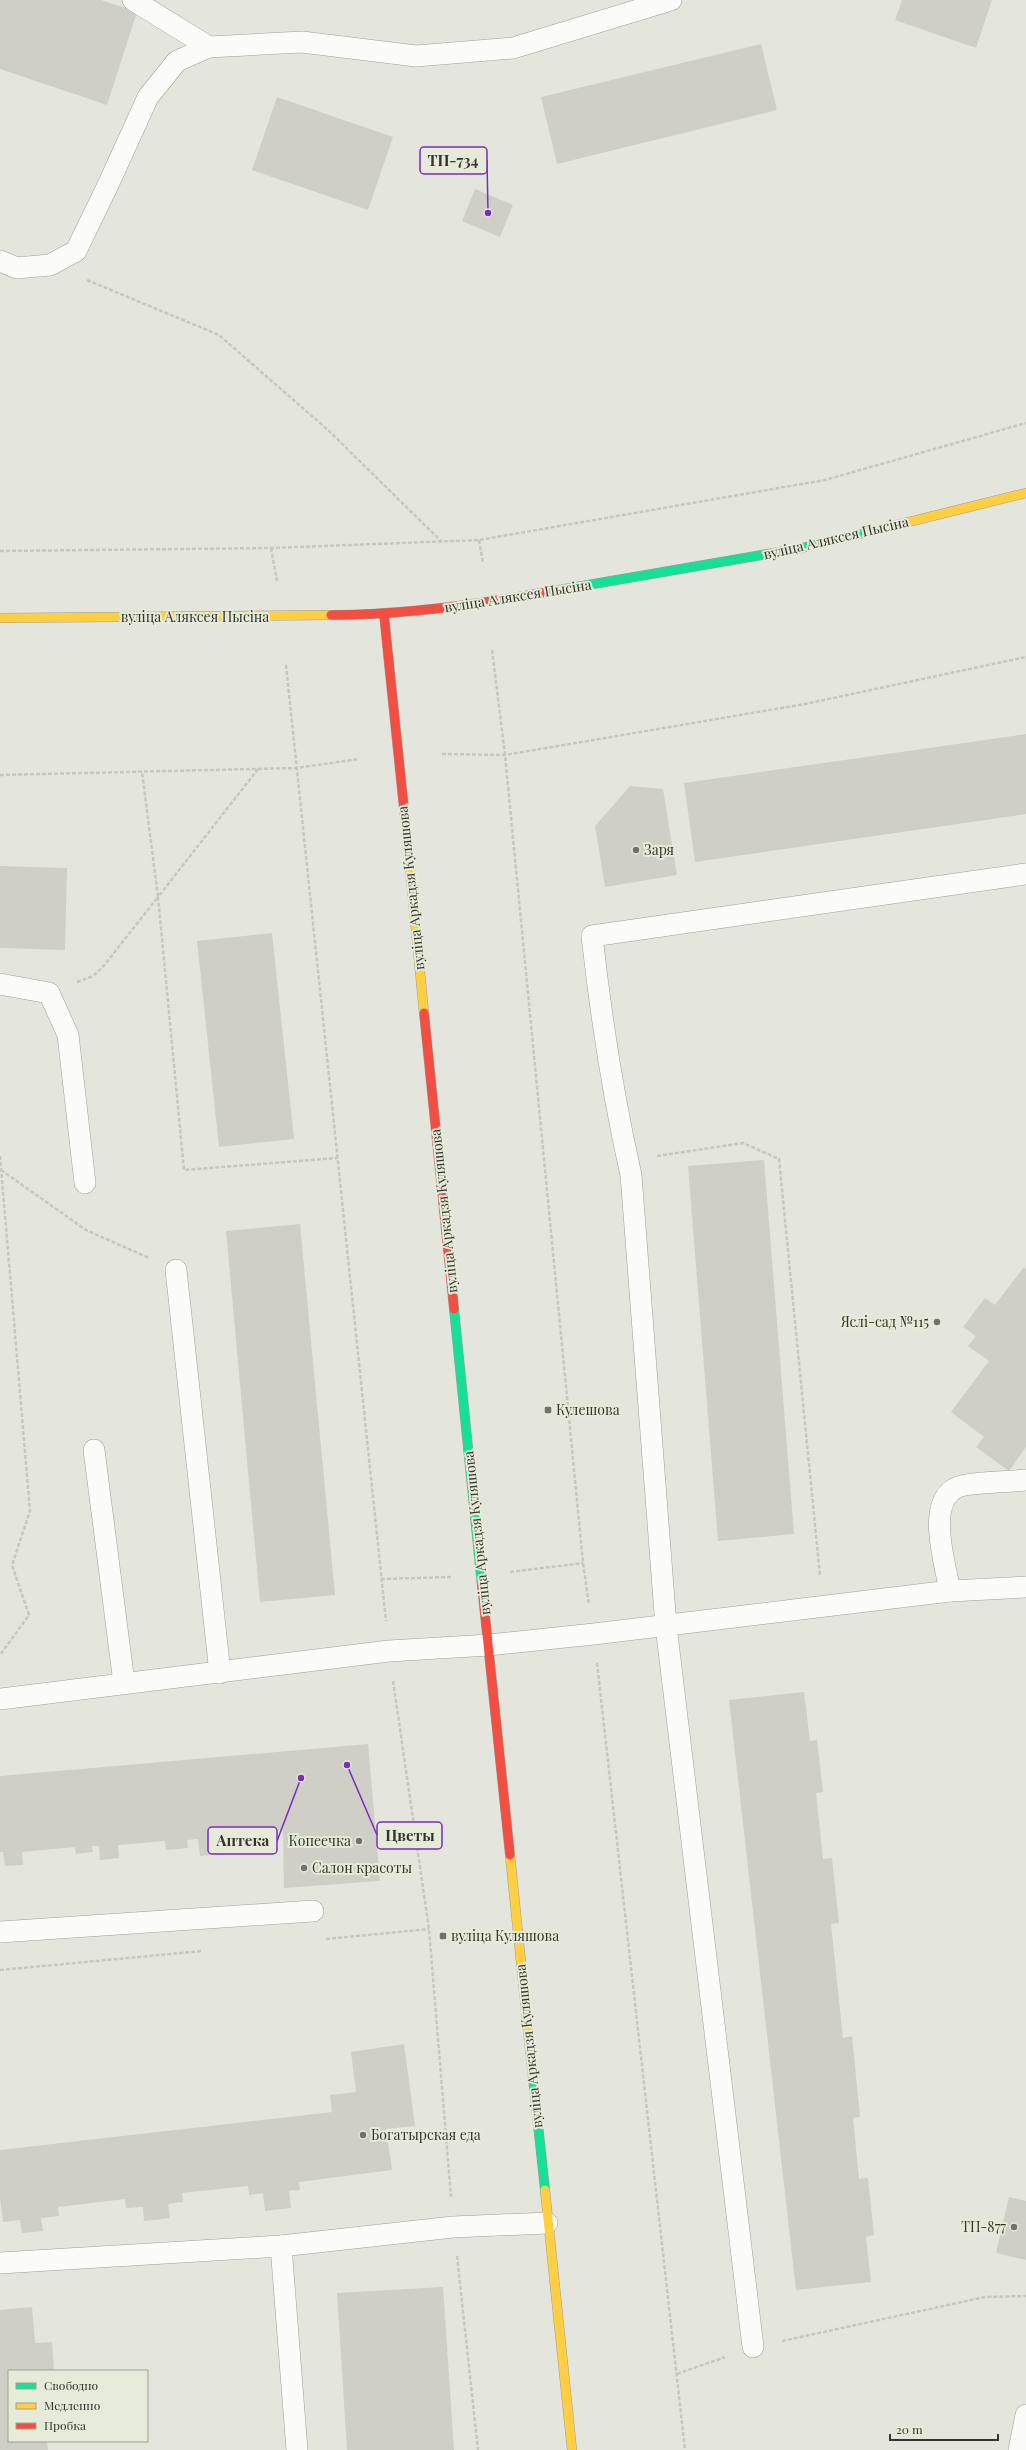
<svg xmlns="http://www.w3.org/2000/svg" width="1026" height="2450" viewBox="0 0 1026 2450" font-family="'Playfair Display',serif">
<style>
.building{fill:#cfcfc8}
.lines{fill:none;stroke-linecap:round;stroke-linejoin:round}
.lane-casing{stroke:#9e9e98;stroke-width:22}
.fast-casing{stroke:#9e9e98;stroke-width:10}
.slow-casing{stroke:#9e9e98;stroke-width:10}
.jam-casing{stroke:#9e9e98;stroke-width:10}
.path{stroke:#c6c7c3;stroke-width:2.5;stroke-dasharray:4 2;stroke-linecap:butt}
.lane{stroke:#fbfbfa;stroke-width:21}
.fast{stroke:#16e098;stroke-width:9}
.slow{stroke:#ffcf43;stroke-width:9}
.jam{stroke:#f24e42;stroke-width:9}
.poi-dot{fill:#71726b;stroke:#e6ead9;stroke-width:1.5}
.labels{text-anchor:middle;stroke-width:4;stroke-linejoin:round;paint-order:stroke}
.street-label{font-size:14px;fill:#33342e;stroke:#e6ead9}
.poi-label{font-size:14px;fill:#33342e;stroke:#e6ead9;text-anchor:start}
.leader{fill:none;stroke:#7b2cbf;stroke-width:1.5}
.callout-dot{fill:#7b2cbf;stroke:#e6ead9;stroke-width:1.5}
.callout{fill:#e6ead9;stroke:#7b2cbf;stroke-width:1.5}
.callout-label{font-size:15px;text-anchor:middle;font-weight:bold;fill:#33342e}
</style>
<rect width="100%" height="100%" fill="#e4e6dd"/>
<g class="building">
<polygon points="0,0 101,0 137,12 107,105 0,69"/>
<polygon points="902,0 992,0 976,48 895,20"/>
<polygon points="761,44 777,110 557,164 541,97"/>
<polygon points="277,97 393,137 368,210 252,170"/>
<polygon points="475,189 513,205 500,237 462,221"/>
<polygon points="1026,734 1026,814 695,862 684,783"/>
<polygon points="630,786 663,789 677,875 605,887 595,826"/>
<polygon points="0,866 67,868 65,950 0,948"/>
<polygon points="272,933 294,1139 219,1147 197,941"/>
<polygon points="764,1160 794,1534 718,1541 688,1166"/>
<polygon points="300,1224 335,1595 260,1602 226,1231"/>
<polygon points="1024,1267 1026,1269 1026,1447 1009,1471 976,1447 984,1437 951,1412 989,1361 968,1346 976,1336 963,1327 985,1298 995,1305"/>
<polygon points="804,1692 810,1741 817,1740 823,1792 816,1793 823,1859 832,1858 839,1923 831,1924 843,2038 852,2036 860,2117 853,2118 859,2179 868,2178 874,2235 866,2237 871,2282 796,2290 729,1700"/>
<polygon points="368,1744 380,1881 284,1888 283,1830 222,1836 224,1854 200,1856 198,1839 187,1840 188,1848 166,1850 165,1841 118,1845 119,1858 100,1860 99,1846 92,1846 93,1852 76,1854 75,1847 22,1852 23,1865 5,1866 3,1852 0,1852 0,1776"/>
<polygon points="404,2044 415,2126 386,2129 392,2170 299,2182 300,2190 289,2191 291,2208 265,2211 263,2193 249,2195 248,2186 182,2193 183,2202 168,2204 170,2218 144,2221 143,2207 126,2208 125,2199 58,2207 59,2216 41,2218 43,2231 22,2233 20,2220 3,2222 0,2197 0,2150 332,2112 330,2095 356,2092 351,2052"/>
<polygon points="1009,2197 1026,2201 1026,2260 996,2253"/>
<polygon points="443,2287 454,2450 347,2450 337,2293"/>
<polygon points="32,2307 35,2343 52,2342 54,2371 9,2371 9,2441 47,2441 48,2450 0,2450 0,2310"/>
</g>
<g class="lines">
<g class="lane-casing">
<g id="lane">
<polyline points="133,0 209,47"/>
<polyline points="0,261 17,268 50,265 76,251 108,185 148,97 177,61 209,47 302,42 416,56 513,48 671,0"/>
<polyline points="0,984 49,993 68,1035 85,1183"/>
<polyline points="176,1270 220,1673"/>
<polyline points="94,1450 124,1683"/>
<path d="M950,1591c-5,-29 -28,-98 15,-106 19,-3 41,-3 61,-5"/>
<polyline points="0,1699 389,1651 489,1645 594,1634 950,1591 1026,1587"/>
<polyline points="0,1932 313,1911"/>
<polyline points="281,2246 297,2450"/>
<polyline points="0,2263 281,2246 453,2227 547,2223"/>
<path d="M753,2347l-87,-721 -35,-451c-18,-79 -30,-158 -39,-239l434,-62"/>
<polyline points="1019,2450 1026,2415"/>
</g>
</g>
<g class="fast-casing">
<g id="fast">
<polyline points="547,592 802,548 868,532"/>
<polyline points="454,1309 482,1586"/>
<polyline points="529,2040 545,2190"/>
</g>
</g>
<g class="slow-casing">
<g id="slow">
<polyline points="868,532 1026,493"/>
<polyline points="0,618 331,615"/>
<polyline points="407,838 424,1013"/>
<polyline points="510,1855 529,2040"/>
<polyline points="545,2190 572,2450"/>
</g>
</g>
<g class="jam-casing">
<g id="jam">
<path d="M331,615c73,0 145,-10 216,-23"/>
<polyline points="384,615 407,838"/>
<polyline points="424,1013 454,1309"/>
<polyline points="482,1586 510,1855"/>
</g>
</g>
<g class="path">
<polyline points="87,280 219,335 329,431 442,542"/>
<polyline points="479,540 483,563"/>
<polyline points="271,548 277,581"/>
<polyline points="0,551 271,548 479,540 825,480 1026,423"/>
<polyline points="492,650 505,755 583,1563 589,1605"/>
<polyline points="286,665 386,1621"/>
<polyline points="442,754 505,755 805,704 1026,657"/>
<polyline points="258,769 158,897 184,1170 337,1158"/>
<polyline points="0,775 296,768 359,759"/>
<polyline points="77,982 93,976 102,968 158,897 142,772"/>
<polyline points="0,1156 30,1511 12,1565 29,1615 0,1655"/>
<polyline points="657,1156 743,1143 779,1159 820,1576"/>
<polyline points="1,1170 86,1230 149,1258"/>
<polyline points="510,1572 583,1563"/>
<polyline points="381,1579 451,1577"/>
<polyline points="597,1663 685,2450"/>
<polyline points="393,1681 429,1929 451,2197"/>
<polyline points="326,1939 429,1929"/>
<polyline points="0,1970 202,1951"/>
<polyline points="457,2256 478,2450"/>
<polyline points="782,2341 985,2297 1026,2296"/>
<polyline points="677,2374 725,2357"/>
</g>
<use href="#lane" class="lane"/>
<use href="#fast" class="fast"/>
<use href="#slow" class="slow"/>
<use href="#jam" class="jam"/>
</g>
<g class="poi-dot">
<circle cx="636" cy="850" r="4"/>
<circle cx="937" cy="1322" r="4"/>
<rect x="544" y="1406" width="8" height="8" rx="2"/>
<circle cx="359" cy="1841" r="4"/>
<circle cx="304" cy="1868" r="4"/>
<rect x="439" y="1932" width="8" height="8" rx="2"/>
<circle cx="363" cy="2135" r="4"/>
<circle cx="1014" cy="2227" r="4"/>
</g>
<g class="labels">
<g class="street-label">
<text transform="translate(836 538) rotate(-13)" y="5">вуліца Аляксея Пысіна</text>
<text transform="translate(518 596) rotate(-9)" y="5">вуліца Аляксея Пысіна</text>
<text x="195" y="622">вуліца Аляксея Пысіна</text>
<text transform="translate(411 888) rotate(-96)" y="5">вуліца Аркадзя Куляшова</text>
<text transform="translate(444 1211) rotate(-96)" y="5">вуліца Аркадзя Куляшова</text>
<text transform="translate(477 1533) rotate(-96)" y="5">вуліца Аркадзя Куляшова</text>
<text transform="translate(529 2046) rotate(-96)" y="5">вуліца Аркадзя Куляшова</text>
</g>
<g class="poi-label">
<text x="644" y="855">Заря</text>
<text x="929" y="1327" text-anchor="end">Яслі-сад №115</text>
<text x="556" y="1415">Кулешова</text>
<text x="351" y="1846" text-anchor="end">Копеечка</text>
<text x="312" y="1873">Салон красоты</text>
<text x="451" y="1941">вуліца Куляшова</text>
<text x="371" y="2140">Богатырская еда</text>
<text x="1006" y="2232" text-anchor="end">ТП-877</text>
</g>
</g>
<path class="leader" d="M488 213L487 160M347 1765L377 1835M301 1778L277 1841"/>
<g class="callout-dot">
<circle cx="488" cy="213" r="4"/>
<circle cx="347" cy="1765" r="4"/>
<circle cx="301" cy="1778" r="4"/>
</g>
<g class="callout">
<rect x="420" y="147" width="67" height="27" rx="4"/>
<rect x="377" y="1822" width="65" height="27" rx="4"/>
<rect x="208" y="1827" width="69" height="27" rx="4"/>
</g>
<g class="callout-label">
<text x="453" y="166">ТП-734</text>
<text x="410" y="1841">Цветы</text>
<text x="243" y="1846">Аптека</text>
</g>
<rect x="8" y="2370" width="140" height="72" fill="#e6ead9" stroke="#9ea195"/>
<rect x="16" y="2383" width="20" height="6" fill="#16e098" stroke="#9ea195"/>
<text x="44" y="2390" font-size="12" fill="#33342e">Свободно</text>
<rect x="16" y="2403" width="20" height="6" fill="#ffcf43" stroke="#9ea195"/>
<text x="44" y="2410" font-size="12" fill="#33342e">Медленно</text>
<rect x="16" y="2423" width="20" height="6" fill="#f24e42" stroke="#9ea195"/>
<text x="44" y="2430" font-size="12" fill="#33342e">Пробка</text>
<path d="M890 2434v6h108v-6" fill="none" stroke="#33342e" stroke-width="2"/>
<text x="896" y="2434" font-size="12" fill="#33342e" stroke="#e6ead9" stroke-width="3" paint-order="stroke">20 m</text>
</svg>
